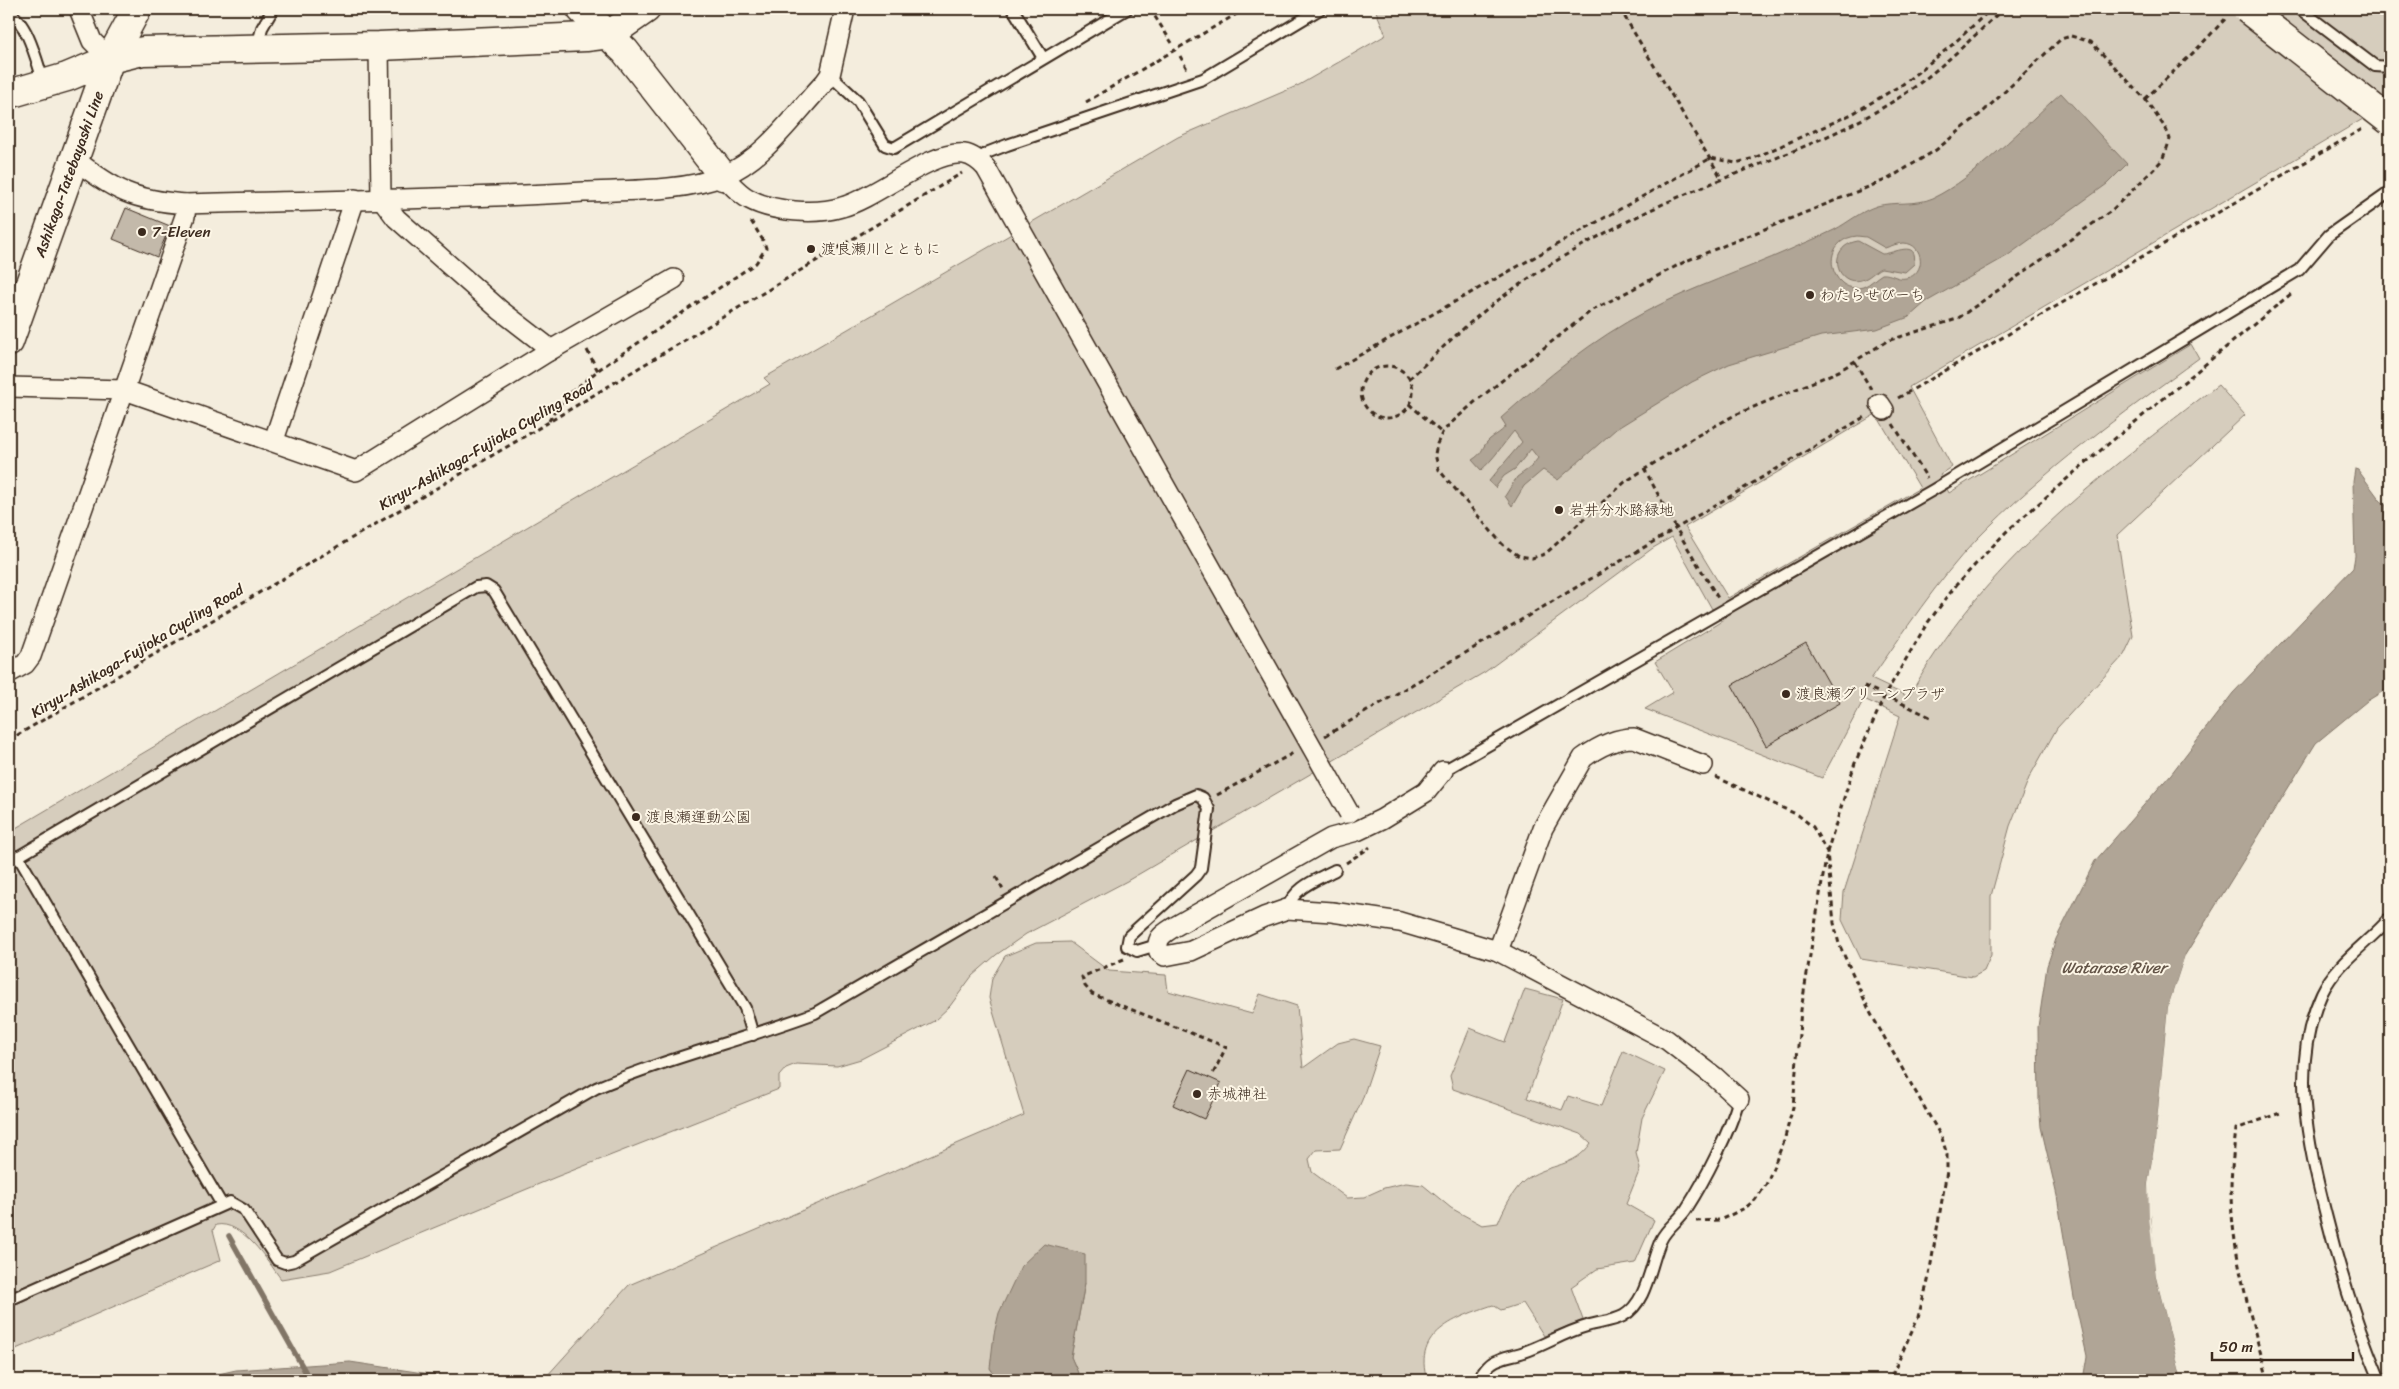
<svg xmlns="http://www.w3.org/2000/svg" width="2399" height="1389" viewBox="0 0 2399 1389" font-family="Sriracha,'Klee One',sans-serif">
<style>
.green{fill:#d6cdbd;stroke:#887c6e;fill-rule:evenodd}
.water{fill:#b0a596;stroke:#817466;fill-rule:evenodd}
.pier{fill:#f4eddd}
.lines{fill:none;stroke-linecap:round;stroke-linejoin:round}
.stream{stroke:#817466;stroke-width:5.5}
.building{fill:#c3b9aa;stroke:#3b2a1e}
.lane-casing{stroke:#3b2a1e;stroke-width:14}
.street-casing{stroke:#3b2a1e;stroke-width:22}
.secondary-casing{stroke:#3b2a1e;stroke-width:31}
.primary-casing{stroke:#3b2a1e;stroke-width:31}
.path{stroke:#3b2a1e;stroke-width:3;stroke-dasharray:5 4;stroke-linecap:butt}
.lane{stroke:#fcf5e5;stroke-width:10}
.street{stroke:#fcf5e5;stroke-width:19}
.secondary{stroke:#fcf5e5;stroke-width:28}
.primary{stroke:#fcf5e5;stroke-width:28}
.street-bridge-casing{stroke:#3b2a1e;stroke-width:22;stroke-linecap:butt}
.secondary-bridge-casing{stroke:#3b2a1e;stroke-width:31;stroke-linecap:butt}
.street-bridge{stroke:#fcf5e5;stroke-width:19}
.secondary-bridge{stroke:#fcf5e5;stroke-width:28}
.poi-dot{fill:#3b2a1e;stroke:#fcf5e5;stroke-width:2}
.labels{text-anchor:middle;stroke-width:4;stroke-linejoin:round;paint-order:stroke}
.street-label{font-size:15px;fill:#3b2a1e;stroke:#fcf5e5}
.poi-label{font-size:15px;fill:#3b2a1e;stroke:#fcf5e5;text-anchor:start}
.water-label{font-size:16px;font-style:italic;fill:#645548;stroke:#fcf5e5}
</style>
<rect width="100%" height="100%" fill="#f4eddd"/>
<filter id="ink" filterUnits="userSpaceOnUse"><feTurbulence type="fractalNoise" baseFrequency=".02" numOctaves="2"/><feDisplacementMap in="SourceGraphic" scale="10" xChannelSelector="R" yChannelSelector="G"/><feConvolveMatrix kernelMatrix="1 2 1 2 8 2 1 2 1" color-interpolation-filters="sRGB"/></filter>
<g filter="url(#ink)">
<g class="green">
<path d="M1375,9h1015v73l-3,2 3,3v16l-481,284 43,80 -12,8 9,18 242,-149 8,14c-77,56 -156,113 -223,182 -40,42 -72,92 -105,139l38,18c70,-130 194,-224 309,-312l27,30 -128,120 16,101 -9,19 -67,73 -28,50 -19,48 -19,70v59l-7,16 -11,6 -112,-18 -19,-39 2,-28 56,-176 -36,-17 -42,79 -177,-69 28,-17 -18,-30 67,-41 -5,-14 -5,2 -40,-72 -19,11 -168,124 -358,209 -101,53 -30,21 -24,21 -22,30 -16,15 -73,38 -24,7 -41,-2 -10,4 -7,8v13l-223,88 -226,94 -49,8c-14,-19 -39,-59 -65,-54l-3,5 8,30 -212,92v-520l761,-448 -6,-6 414,-241 121,-52 87,-50zM1876,414l44,74 -192,110 -43,-71z"/>
<path d="M1070,942l39,29 57,4 2,16 84,23 8,-20 37,12 6,62 35,-25 16,-4 26,7 -18,54 -22,49 -24,1 -7,9 3,13 35,26 17,-1 20,-9 22,-5 17,2 28,23 31,17 16,-2c5,-13 17,-37 30,-45 23,-15 46,-10 63,-35l-10,-9 -128,-45 -3,-13 20,-48 35,14 20,-53 38,10 -36,99 35,12 6,-14 33,10 22,-55 42,20 -23,47 -6,35 4,16 -14,35 28,16 -19,43 -38,6 -26,18 12,33 -39,16 -21,-33 -22,7 -8,-5c-36,12 -81,27 -66,75h-346l-10,-23 14,-74 -95,85 8,12h-464l12,-3 83,-92 395,-170 -35,-117 3,-20 13,-22 31,-13z"/>
</g>
<g class="water">
<path d="M2061,93l66,71 -20,20 -100,72 -81,46 -17,15 -32,12 -56,7 -92,28 -37,18 -76,47 -58,51 -15,-10 -19,16 -12,20 -7,-10 12,-19 14,-10 7,-9 -7,-9 -16,20 -11,7 -9,12 -6,-7 33,-39 -8,-11c-10,12 -21,29 -33,39l-9,-10c12,-8 8,-9 15,-18 5,-6 13,-8 19,-16l-5,-8c45,-40 92,-79 146,-107 46,-24 95,-40 142,-61 15,-7 31,-13 45,-20 15,-8 27,-19 43,-24 17,-5 38,0 56,-8 42,-20 92,-73 128,-105zM1857,236l9,1 19,11c6,-2 13,-5 19,-5 21,1 22,32 2,35 -9,2 -15,-5 -24,-4 -7,4 -11,10 -19,13 -33,9 -46,-47 -6,-51z"/>
<path d="M1858,241l24,13c11,0 37,-16 32,10l-9,8 -24,-4c-7,3 -11,10 -20,12 -26,7 -35,-34 -3,-39z"/>
<polygon points="2355,469 2358,470 2380,500 2390,509 2390,687 2367,701 2316,743 2185,955 2168,1007 2155,1142 2148,1184 2156,1277 2182,1380 2083,1380 2087,1356 2074,1298 2057,1196 2041,1127 2039,1102 2038,1027 2047,966 2056,939 2095,861 2171,774 2233,693 2353,568 2355,556 2353,482"/>
<polygon points="1044,1244 1085,1254 1085,1283 1071,1357 1081,1380 998,1380 990,1368 994,1334 999,1313 1021,1266"/>
<polygon points="350,1362 470,1380 192,1380 236,1370"/>
</g>
<polygon class="pier" points="2185,955 2187,957 2170,1008 2158,1142 2151,1184 2151,1217 2158,1277 2184,1380 2182,1380 2156,1277 2149,1217 2148,1184 2155,1142 2168,1007"/>
<g class="lines">
<polyline class="stream" points="229,1236 310,1380"/>
</g>
<g class="building">
<polygon points="126,208 170,226 157,257 113,239"/>
<polygon points="1806,643 1840,703 1766,746 1732,685"/>
<polygon points="1190,1069 1221,1083 1204,1119 1173,1105"/>
</g>
<g class="lines">
<g class="lane-casing">
<g id="lane">
<polyline points="1013,9 1043,58"/>
<polyline points="2300,9 2375,66 2390,67"/>
<path d="M9,13c19,9 28,50 35,70"/>
<polyline points="257,47 262,28 273,9"/>
<polyline points="830,75 858,101 885,145 894,148 1127,9"/>
<polyline points="977,160 989,152 1007,145 1203,79 1320,9"/>
<polyline points="1443,771 1933,490 2299,270 2329,235 2390,192"/>
<polyline points="18,856 222,1205"/>
<polyline points="9,862 476,587 486,586 494,591 745,1008 753,1035"/>
<path d="M1287,909c7,-22 29,-29 48,-39"/>
<path d="M9,1300l221,-98 14,8 33,50 8,3 9,-2 302,-173c71,-30 147,-48 219,-75l360,-209 21,-9 7,3 6,11 -8,59 -5,7 -67,61 -2,10 10,5 20,-6"/>
<path d="M1477,1380c5,-5 9,-13 15,-17 10,-7 21,-7 32,-11 21,-7 41,-20 63,-26 12,-4 24,-4 36,-10 25,-14 27,-53 38,-76 6,-13 19,-20 26,-32 18,-28 43,-77 52,-109"/>
<path d="M2380,1380c-23,-54 -40,-108 -54,-165 -18,-72 -37,-151 -4,-222 15,-31 46,-50 68,-75"/>
</g>
</g>
<g class="street-casing">
<g id="street">
<polyline points="79,9 92,41 110,59"/>
<polyline points="379,46 381,198 396,218 500,310 544,344 549,351"/>
<path d="M74,159c42,32 58,41 112,45 133,-4 266,-4 398,-12 43,-2 99,0 139,-16 42,-17 71,-62 102,-94l5,-7 15,-66"/>
<path d="M723,176c8,8 16,18 26,23 24,13 67,16 93,8 36,-10 87,-56 122,-53 8,1 17,8 22,14"/>
<polyline points="9,387 125,390 356,471 549,351 674,279"/>
<polyline points="1880,404 1884,410"/>
<polyline points="274,440 355,199"/>
<polyline points="9,673 25,664 31,656 185,216 186,204"/>
<path d="M1443,771l-17,21 -44,27 -25,12 -26,7 -157,89c-11,7 -19,11 -15,25l6,4 26,-5 73,-34 23,-8 45,3 68,10 98,29 169,89 48,37 24,22"/>
<path d="M1498,951l45,-123 40,-70c15,-11 33,-20 51,-20l69,27"/>
</g>
</g>
<g class="secondary-casing">
<g id="secondary">
<polyline points="581,9 625,51 723,176"/>
<polyline points="9,94 67,77 110,59 143,51 379,46 586,37 610,34 646,9"/>
</g>
</g>
<g class="primary-casing">
<polyline id="primary" points="9,342 110,59 137,9"/>
</g>
<g class="path">
<polyline points="1150,9 1172,43"/>
<polyline points="1620,9 1722,179"/>
<polygon points="2071,36 2091,42 2145,99 2166,129 2170,139 2167,148 2162,160 2151,172 2111,211 1957,319 1887,341 1839,371 1735,415 1693,438 1625,482 1545,554 1532,558 1519,556 1502,544 1439,470 1435,454 1437,444 1442,433 1450,424 1476,401 1591,311 1686,261 1888,179 1936,150 1984,111 2061,39"/>
<polyline points="1180,56 1187,69"/>
<polyline points="2145,99 2196,50 2227,17"/>
<polyline points="1086,102 1245,9"/>
<polyline points="587,350 598,371"/>
<polyline points="1855,362 1871,389"/>
<circle cx="1387" cy="392" r="26"/>
<polyline points="1335,369 1711,158 1736,163 1754,158 1852,114 1903,84 1952,45 1991,9"/>
<path d="M1409,379c26,-24 51,-49 79,-71 53,-42 114,-75 175,-104 79,-36 163,-59 237,-107 38,-25 70,-57 103,-88"/>
<polyline points="1898,398 2364,128"/>
<polyline points="1409,404 1442,433"/>
<polyline points="549,421 555,410 569,394 601,368 756,263 766,248 764,242 751,221"/>
<polyline points="1893,424 1927,478"/>
<polyline points="1644,468 1677,530 1718,598"/>
<polyline points="1864,686 1878,692"/>
<polyline points="1893,699 1930,717"/>
<polyline points="1325,736 1866,416"/>
<polyline points="9,740 549,422 962,173"/>
<polyline points="1716,777 1798,815 1813,827 1827,852 1834,923 1839,944 1871,1014 1942,1138 1947,1155 1947,1171 1928,1281 1918,1317 1890,1380"/>
<polyline points="1217,795 1295,752"/>
<polyline points="1346,863 1369,848 1368,847"/>
<polyline points="996,877 1003,890"/>
<polyline points="1124,959 1082,977 1085,986 1092,994 1226,1047 1212,1076"/>
<polyline points="1696,1221 1720,1220 1745,1208 1755,1200 1766,1185 1784,1141 1793,1107 1801,1010 1827,852 1855,763 1885,695 1926,625 1957,584 2006,532 2084,464 2292,293"/>
<path d="M2268,1380c-16,-59 -37,-128 -37,-190 0,-20 3,-41 5,-61l44,-16"/>
</g>
<use href="#lane" class="lane"/>
<use href="#street" class="street"/>
<use href="#secondary" class="secondary"/>
<use href="#primary" class="primary"/>
<g class="street-bridge-casing">
<polyline id="street-bridge" points="986,168 1349,813"/>
</g>
<g class="secondary-bridge-casing">
<polyline id="secondary-bridge" points="2247,9 2390,121"/>
</g>
<use href="#street-bridge" class="street-bridge"/>
<use href="#secondary-bridge" class="secondary-bridge"/>
</g>
</g>
<g class="poi-dot">
<circle cx="142" cy="232" r="5"/>
<circle cx="811" cy="249" r="5"/>
<circle cx="1810" cy="295" r="5"/>
<circle cx="1559" cy="510" r="5"/>
<circle cx="1786" cy="694" r="5"/>
<circle cx="636" cy="817" r="5"/>
<circle cx="1197" cy="1094" r="5"/>
</g>
<g class="labels">
<g class="street-label">
<text transform="translate(69 174) rotate(-70)" y="5">Ashikaga-Tatebayashi Line</text>
<text transform="translate(486 445) rotate(-30)" y="5">Kiryu-Ashikaga-Fujioka Cycling Road</text>
<text transform="translate(137 651) rotate(-31)" y="5">Kiryu-Ashikaga-Fujioka Cycling Road</text>
</g>
<g class="poi-label">
<text x="152" y="237">7-Eleven</text>
<text x="821" y="254">渡良瀬川とともに</text>
<text x="1820" y="300">わたらせびーち</text>
<text x="1569" y="515">岩井分水路緑地</text>
<text x="1796" y="699">渡良瀬グリーンプラザ</text>
<text x="646" y="822">渡良瀬運動公園</text>
<text x="1207" y="1099">赤城神社</text>
</g>
<g class="water-label">
<text x="2114" y="973">Watarase River</text>
</g>
</g>
<rect width="2399" height="1389" fill="none" stroke="#fcf5e5" stroke-width="30"/>
<rect x="15" y="15" width="2369" height="1359" fill="none" stroke="#3b2a1e" stroke-width="2" filter="url(#ink)"/>
<path d="M2212 1352v8h141v-8" fill="none" stroke="#3b2a1e" stroke-width="2.5"/>
<text x="2219" y="1352" font-size="15" fill="#3b2a1e" stroke="#fcf5e5" stroke-width="4" paint-order="stroke">50 m</text>
</svg>
